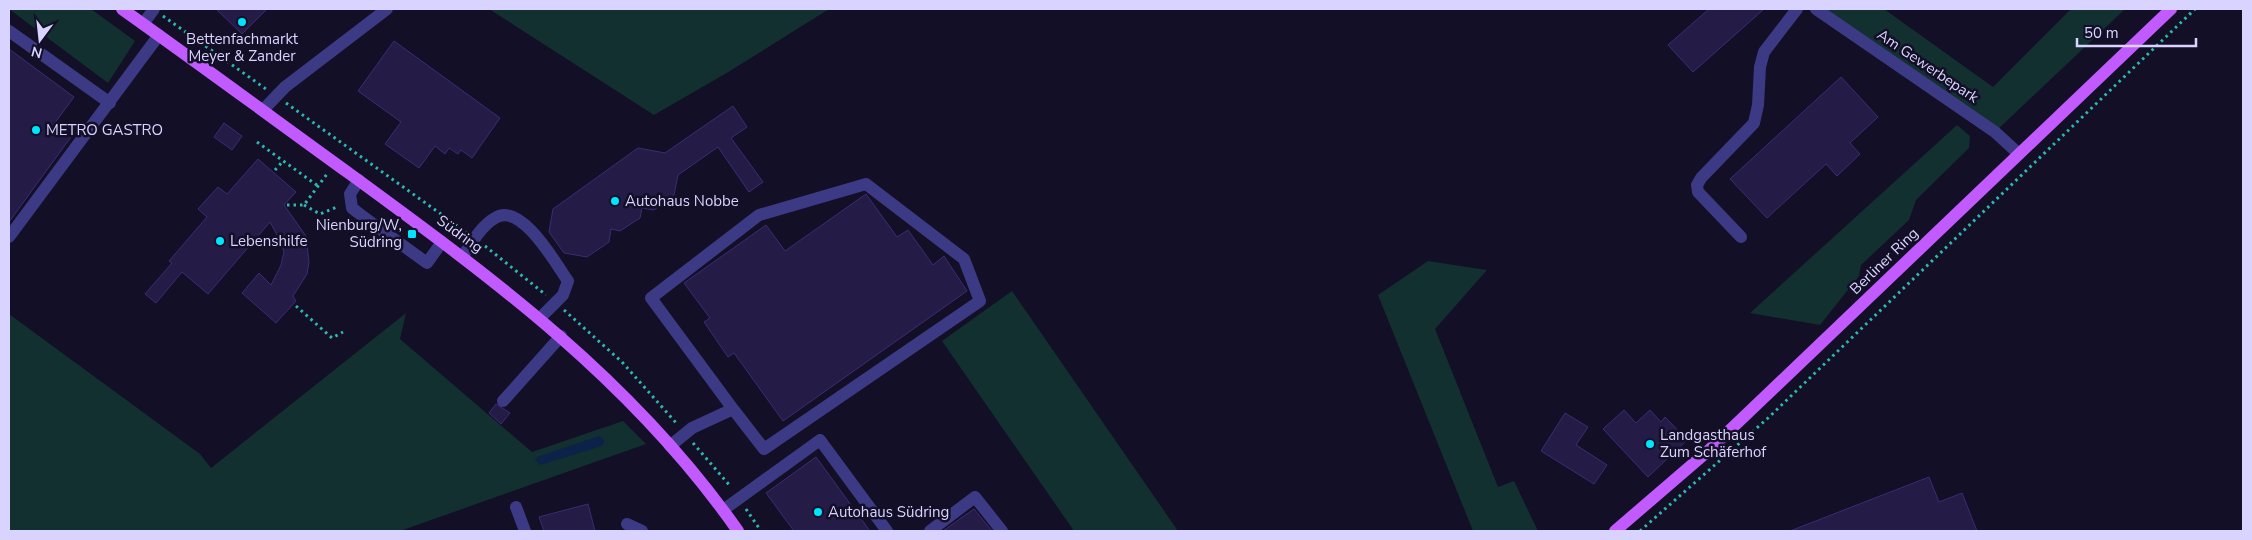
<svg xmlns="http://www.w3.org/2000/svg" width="2252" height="540" viewBox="0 0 2252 540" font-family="'Nunito Sans',sans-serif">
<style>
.green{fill:#12302f}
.water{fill:#0c2248}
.building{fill:#241b47;stroke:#3b2d73}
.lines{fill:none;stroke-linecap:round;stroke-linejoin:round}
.path{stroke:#2fb8b0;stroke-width:3;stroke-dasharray:2.5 4;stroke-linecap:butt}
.minor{stroke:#3d3a85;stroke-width:12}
.major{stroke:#c25bff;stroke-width:12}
.poi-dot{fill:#00e5ff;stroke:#130f26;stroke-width:2}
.labels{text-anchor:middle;stroke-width:5;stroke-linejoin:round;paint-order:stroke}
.poi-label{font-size:15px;fill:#d9d4ff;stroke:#130f26;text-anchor:start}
.street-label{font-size:15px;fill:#d9d4ff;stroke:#130f26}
</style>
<rect width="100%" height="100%" fill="#130f26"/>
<g class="green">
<polygon points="9,9 91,9 135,41 108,83"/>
<polygon points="489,9 829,9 730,71 654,115"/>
<polygon points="1816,9 1884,9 1993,87 2071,9 2125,9 1995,132"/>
<polygon points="1957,125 1970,136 1969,148 1916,200 1909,220 1861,265 1859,276 1820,325 1750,313"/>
<polygon points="1428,261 1487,270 1435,329 1498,487 1514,481 1538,531 1473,531 1378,295"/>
<polygon points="1012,291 1178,531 1074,531 942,341"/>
<polygon points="406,313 400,339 532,452 623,421 646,444 400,531 9,531 9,314 200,454 211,468"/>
</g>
<polygon class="water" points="599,436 605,441 602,446 540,465 535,460 537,457"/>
<g class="building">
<polygon points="216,9 267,9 242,34"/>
<polygon points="1709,9 1764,9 1693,72 1668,45"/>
<polygon points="394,41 500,118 472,158 461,150 458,154 449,148 445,154 435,146 419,168 385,144 401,122 358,91"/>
<polygon points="9,49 74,97 54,124 71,137 9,222"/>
<polygon points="1841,77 1878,117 1850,143 1860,154 1837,176 1826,164 1767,218 1730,179"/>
<polygon points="733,106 747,127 731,138 763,182 749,192 718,147 678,175 674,195 654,210 642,208 640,218 620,231 611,229 609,242 587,257 564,253 549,232 553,209 638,148 665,153"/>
<polygon points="224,123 242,136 232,150 214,137"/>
<polygon points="258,159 296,192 284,205 306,236 309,262 307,274 293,296 296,301 276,323 242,293 259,273 271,285 281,265 284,252 281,242 270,222 208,294 182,272 156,303 145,294 172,263 169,261 207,217 198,209 218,187 227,194"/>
<polygon points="866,194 897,237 908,230 933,265 944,256 967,291 783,421 734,353 728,357 704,322 710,318 684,283 766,225 785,251"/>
<polygon points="496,404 510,413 501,424 489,413"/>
<polygon points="1624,410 1636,423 1650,410 1661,422 1665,417 1687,440 1648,477 1603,429"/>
<polygon points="1565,413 1588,427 1576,445 1607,465 1594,484 1541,451"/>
<polygon points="816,457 870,531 794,531 766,493"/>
<polygon points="1929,477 1939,502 1962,493 1977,531 1790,531"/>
<polygon points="588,504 595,531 544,531 539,517"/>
<polygon points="974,509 992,531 943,531 961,518"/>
</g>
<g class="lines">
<g class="path">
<polyline points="163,16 266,89"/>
<polyline points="286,103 466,232"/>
<polyline points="257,142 318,186"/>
<polyline points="275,170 283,161"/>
<polyline points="287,205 304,205 327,174"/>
<polyline points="304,205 320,214 339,206"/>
<polyline points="485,246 546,295"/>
<polyline points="296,306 332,338 343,332"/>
<polyline points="564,310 622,362 678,425"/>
<polyline points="693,443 731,487"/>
<polyline points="746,509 761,531"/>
<polyline points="1640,531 1768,418 2195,9"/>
</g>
<g class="minor">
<polyline points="1816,9 1995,132 2019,154"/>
<polyline points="143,24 154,9"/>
<polyline points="9,31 110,103"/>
<polyline points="263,110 285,87 387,9"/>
<polyline points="359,180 350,194 352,208 361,215 427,263 442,242"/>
<polyline points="9,237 159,35"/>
<polyline points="1741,237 1698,192 1697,185 1701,178 1754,123 1758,105 1760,67 1764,52 1797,9"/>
<path d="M463,256c8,-12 18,-30 32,-38 26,-17 61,46 73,63l-5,14 -23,23"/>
<polyline points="503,401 561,336"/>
<polyline points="670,446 692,428 733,409 651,298 759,215 866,184 964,259 980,301 764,449 733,409"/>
<polyline points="516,507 525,531"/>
<polyline points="723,510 820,440 887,531"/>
<polyline points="627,524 642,531"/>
<polyline points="930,531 975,497 1002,531"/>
</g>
<g class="major">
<path d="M122,9c76,54 152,110 228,165 145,106 283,207 388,357"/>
<polyline points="1615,531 1708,451 2171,9"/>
</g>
</g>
<g class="poi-dot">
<circle cx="242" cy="22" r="5"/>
<circle cx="36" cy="130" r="5"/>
<circle cx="615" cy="201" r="5"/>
<rect x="407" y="229" width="10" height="10" rx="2.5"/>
<circle cx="220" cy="241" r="5"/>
<circle cx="1650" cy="444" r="5"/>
<circle cx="818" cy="512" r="5"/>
</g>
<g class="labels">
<g class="poi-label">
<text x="242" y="44" text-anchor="middle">Bettenfachmarkt<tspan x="242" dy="17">Meyer &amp; Zander</tspan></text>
<text x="46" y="135">METRO GASTRO</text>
<text x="625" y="206">Autohaus Nobbe</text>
<text x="402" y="230" text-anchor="end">Nienburg/W,<tspan x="402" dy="17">Südring</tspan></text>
<text x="230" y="246">Lebenshilfe</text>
<text x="1660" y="440">Landgasthaus<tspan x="1660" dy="17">Zum Schäferhof</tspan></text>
<text x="828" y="517">Autohaus Südring</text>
</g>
<g class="street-label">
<text transform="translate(1928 66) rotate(34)" y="5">Am Gewerbepark</text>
<text transform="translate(460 234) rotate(36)" y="5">Südring</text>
<text transform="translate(1884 261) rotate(-44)" y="5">Berliner Ring</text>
</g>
</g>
<rect width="2252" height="540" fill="none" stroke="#d9d4ff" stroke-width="20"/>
<g transform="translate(40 40) rotate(195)" stroke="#130f26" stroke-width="4" paint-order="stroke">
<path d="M0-4L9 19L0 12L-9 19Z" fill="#d9d4ff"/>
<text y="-8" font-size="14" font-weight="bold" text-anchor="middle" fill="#d9d4ff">N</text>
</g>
<path d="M2077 38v8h119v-8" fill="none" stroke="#d9d4ff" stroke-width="2.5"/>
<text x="2084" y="38" font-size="15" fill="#d9d4ff" stroke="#130f26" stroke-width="4" paint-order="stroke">50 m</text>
</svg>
